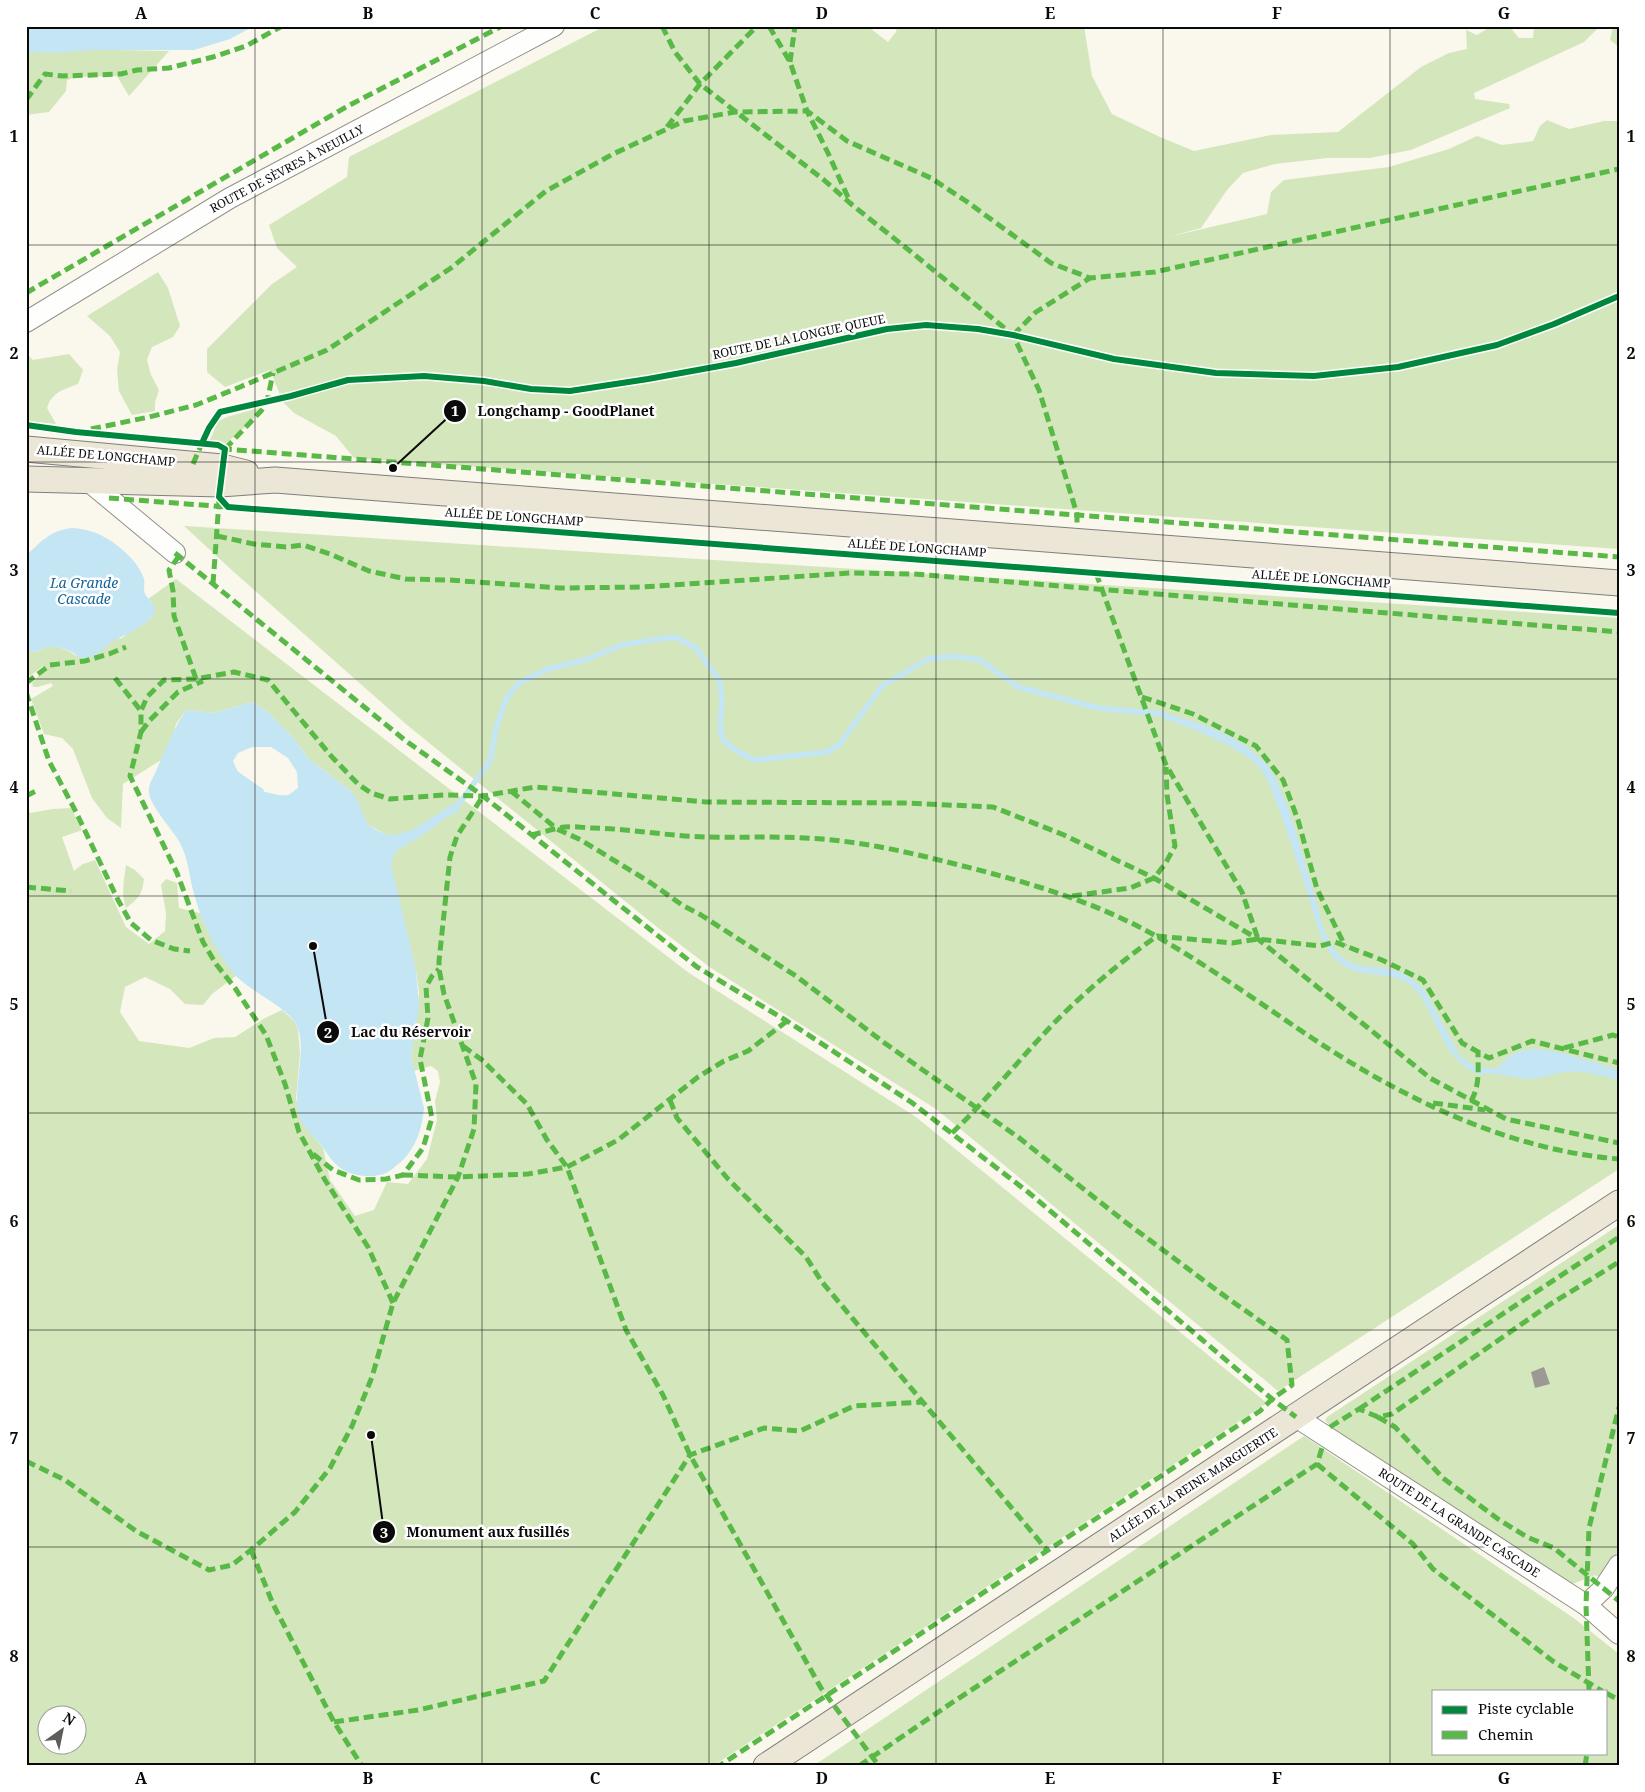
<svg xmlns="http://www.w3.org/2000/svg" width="1645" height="1792" viewBox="0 0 1645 1792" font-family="'Noto Serif',serif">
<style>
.forest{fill:#d4e6bb;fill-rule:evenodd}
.water{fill:#c4e5f3;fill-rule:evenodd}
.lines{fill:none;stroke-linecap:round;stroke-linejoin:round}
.stream{stroke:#c4e5f3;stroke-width:5.5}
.building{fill:#9c9994}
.minor-casing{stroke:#92918c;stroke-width:22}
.major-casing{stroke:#7f7e7a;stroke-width:27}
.minor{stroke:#fefefc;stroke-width:20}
.major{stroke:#ece6d7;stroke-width:25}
.quiet{stroke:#58b947;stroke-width:5;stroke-dasharray:10 5;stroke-linecap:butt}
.cycleway-casing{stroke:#fff;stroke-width:9}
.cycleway{stroke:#00873e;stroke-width:6}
.grid{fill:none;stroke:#0a0a0a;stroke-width:1;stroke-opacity:0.55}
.labels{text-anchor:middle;stroke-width:5;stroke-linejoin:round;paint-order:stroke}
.street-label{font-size:12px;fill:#0a0a0a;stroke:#fff}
.water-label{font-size:14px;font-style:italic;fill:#15659b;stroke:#fff}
.leader{fill:none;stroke:#0a0a0a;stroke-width:2}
.callout-dot{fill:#0a0a0a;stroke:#fff;stroke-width:2}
.mark-label{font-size:15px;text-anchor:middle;font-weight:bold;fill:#fff}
.callout-label{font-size:14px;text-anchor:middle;font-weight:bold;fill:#0a0a0a;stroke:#fff;stroke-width:5;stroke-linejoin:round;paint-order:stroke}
.neatline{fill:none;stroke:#0a0a0a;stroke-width:2}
.grid-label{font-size:16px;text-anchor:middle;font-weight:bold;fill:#0a0a0a}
</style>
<rect width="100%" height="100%" fill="#faf7ed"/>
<g class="forest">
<polygon points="26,26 116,50 169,51 129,96 117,76 77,77 67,80 66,91 49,112 26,115"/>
<polygon points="605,26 867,26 888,42 896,32 897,26 1084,26 1092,76 1112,114 1160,137 1194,151 1271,135 1338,132 1421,67 1449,53 1467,49 1466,30 1477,35 1492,26 1509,26 1519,38 1533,38 1534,26 1600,26 1584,42 1474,93 1475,99 1509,104 1510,108 1411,150 1370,158 1327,158 1275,164 1243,173 1227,190 1201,228 1168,237 1267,214 1271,192 1284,180 1389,167 1449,149 1477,136 1502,145 1533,141 1540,126 1547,120 1569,129 1604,121 1619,121 1619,549 354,458 336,436 294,413 283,402 270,370 225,387 207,372 207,349 272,284 297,267 277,248 269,225 347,177 349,157"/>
<polygon points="1613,26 1619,26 1619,47 1610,40"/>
<polygon points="158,272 168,288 180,326 173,337 152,347 147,360 151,375 159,390 155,402 155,411 132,415 119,391 117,370 120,352 110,336 87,316"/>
<path d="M26,353l7,7 36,-6 14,16 -5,14c-15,6 -26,8 -31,24l9,16 -30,-3z"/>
<path d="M259,408c-1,11 -26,29 -35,37l-14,-5 8,-19 9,-4z"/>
<polygon points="184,526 1619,618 1619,1169 1278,1391 936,1109 711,968 657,927 407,725 235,573"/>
<path d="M176,579l513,394 227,144 351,286 -554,363h-687v-963l4,10 23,-4 18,-1 11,22 -20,7 12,34 9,-7 12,-4 31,67 23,17 16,-13 1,-18 -5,-28 5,-6 11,4 2,25 21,5c10,24 21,43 36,63l-24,18 -9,11 -18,-1 -15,-15 -25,-12 -20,10 -5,25 19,29 50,7 25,-10 21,-1 30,-19 17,-8 12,11 4,8 2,24 -4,46 8,26 19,23 7,32 25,36 19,-6 13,-28 21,2 19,-25 10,-39 -2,-19 5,-19 -2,-11 -7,-5 -17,5 -3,-14 8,-64 -3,-23 -24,-95 -7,-41 -17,-9 -17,-34 -42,-32 -15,-20 -25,-26 -17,-11 -38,11 -28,-3 -10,14 -2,8 -13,28 -38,24 -2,44 -14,-10 -15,-20 -19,-49 -11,-11 -18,-4 -13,-35 22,-13 -2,-3 -13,4h-5l-1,-4 14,-15 -3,-2 -17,13v-33l3,5 9,1c10,-10 29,-4 38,4l19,-1 20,-16 7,-1 9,-8 10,-4 11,-8v-16l-4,-3zM48,1714h30v30h-30z"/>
<path d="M126,865l9,5 9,9c-2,16 -5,19 -18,29 -5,-15 -2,-28 0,-43z"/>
<polygon points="1619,1225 1619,1550 1602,1574 1597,1577 1595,1575 1570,1585 1334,1431 1325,1420 1327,1417"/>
<path d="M1304,1436l271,183 44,35v112h-806zM1434,1691h172v62h-172z"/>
</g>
<g class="water">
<polygon points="26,26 254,26 230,39 194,50 93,50 55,53 26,52"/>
<path d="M72,528c24,1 43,13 60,31 5,6 10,13 12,20 1,5 -1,10 1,15 4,7 12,10 9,20 -3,9 -29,21 -37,25 -12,5 -18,19 -33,19 -7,0 -8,-4 -14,-7 -8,-4 -25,-7 -32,1l-9,-1 -3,-5 2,-12 -2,-2v-76c14,-14 25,-26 46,-28z"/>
<path d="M252,702l17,11 25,26 15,20 42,32 6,9 11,25 8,5 9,4 12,1 15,-5 45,-28 3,8 -13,7 -21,16 -28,17 -4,4 -3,10 25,106 3,36 -8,51 13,51c-2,21 -8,40 -23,54 -5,3 -10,9 -15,11 -14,6 -36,3 -47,-6 -8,-6 -13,-16 -19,-23 -8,-9 -19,-19 -22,-31 -5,-26 10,-68 -2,-89 -9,-17 -47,-33 -62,-50 -20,-25 -33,-53 -41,-84 -4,-16 -5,-32 -13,-47 -7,-14 -34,-40 -31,-55 1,-6 5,-12 7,-17 9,-21 18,-43 30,-61l28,3zM252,747h19l17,11 9,14 1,16c-3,2 -7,6 -10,7 -9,2 -37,-6 -43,-13 -5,-5 -9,-14 -12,-21l5,-8z"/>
<path d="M1161,712c36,10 78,22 104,51 21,24 37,91 47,123 6,21 10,47 23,64 14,19 35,15 55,19 14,3 25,12 35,22l35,65 15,10 20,3c6,-4 11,-11 18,-15 24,-15 80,9 106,16v10c-18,-4 -34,-9 -52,-8 -11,0 -19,5 -30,6 -13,3 -27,-3 -41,-4 -7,-1 -15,2 -22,-2 -31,-14 -37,-54 -56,-79 -21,-28 -60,-10 -82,-33 -16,-17 -21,-43 -28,-65 -10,-31 -20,-62 -32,-93 -4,-10 -7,-22 -14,-31 -16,-23 -72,-43 -99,-53z"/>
</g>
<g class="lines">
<g class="stream">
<polyline points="238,775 261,791"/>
<polyline points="453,809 459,804 490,761 497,724 507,697 519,683 548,669 585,660 622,645 650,640 675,637 696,648 720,681 722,699 720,729 723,740 735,750 754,760 827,752 839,745 882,686 928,659 955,656 980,660 1018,687 1098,708 1162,714 1169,717"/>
</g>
</g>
<polygon class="building" points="1544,1367 1550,1384 1535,1388 1531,1372"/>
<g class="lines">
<g class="minor-casing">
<g id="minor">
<polyline points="26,322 230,198 554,26"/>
<polyline points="87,480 175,553"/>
<polyline points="1296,1417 1586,1605 1619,1634"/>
<polyline points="1586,1605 1604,1588 1619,1565"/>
</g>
</g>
<g class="major-casing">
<g id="major">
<polyline points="26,449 222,467 246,473"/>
<polyline points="26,479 220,484 275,480 1619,583"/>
<polyline points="766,1766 1619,1203"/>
</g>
</g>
<use href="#minor" class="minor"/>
<use href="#major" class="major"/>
<g class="quiet">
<polyline points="662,26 675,52 700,84 824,180 851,204 910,251 1013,335 1039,390 1077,514 1077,524"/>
<polyline points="769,26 790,62 807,111 847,141 931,178 966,201 1051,263 1090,278 1155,272 1619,169"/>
<polyline points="790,62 795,26"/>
<polyline points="26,100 45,74 63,76 121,74 137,70 169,68 213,57 246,46 282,26"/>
<polyline points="667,127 700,84 757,26"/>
<polyline points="26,293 346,107 502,26"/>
<polyline points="1013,335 1036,312 1090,278"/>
<polyline points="91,429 149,417 196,405 240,387 327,350 451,268 546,191 613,154 684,121 735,112 807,111 828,153 851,204"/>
<polyline points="222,448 225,449 1619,557"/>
<polyline points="225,449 261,411 267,402 273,373"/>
<polyline points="193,464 202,443"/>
<polyline points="109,498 228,507"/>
<polyline points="217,536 254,544 286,547 303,545 330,554 369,571 406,579 449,580 560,588 642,587 851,573 914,574 1619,632"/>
<polyline points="175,553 406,741 483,796 697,967 787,1021 911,1102 1028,1192 1272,1399 1296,1417"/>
<polyline points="179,556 169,570 173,591 174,616 196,679"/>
<polyline points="1096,573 1166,765 1242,892 1258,939"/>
<polyline points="213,584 219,501"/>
<polyline points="115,678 141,711"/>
<polyline points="26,683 50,665 85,661 109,654 126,647"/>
<polyline points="26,692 49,761 76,812 118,900 131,923 151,940 174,949 190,951"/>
<polyline points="1142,697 1193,714 1256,746 1283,780 1298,820 1317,889 1345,946"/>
<polyline points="141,732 150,720 178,692 203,681"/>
<polyline points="511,791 557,829 581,840 651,883 682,905 701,915 796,976 886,1044 1018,1137 1124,1221 1226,1297 1287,1340 1292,1385 1272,1399 1260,1411 719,1766"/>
<polyline points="26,796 36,791"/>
<path d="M531,835c11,-2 23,-7 34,-8 9,-1 20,1 29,1 37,1 74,8 111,9 33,1 66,-1 99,1 53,2 104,14 155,27 68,17 135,36 197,71 54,31 105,68 156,102 92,61 196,112 307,121"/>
<polyline points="26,887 71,891"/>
<polyline points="1072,896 1130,888 1154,878 1165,864 1175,846 1167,795 1166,767"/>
<polyline points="463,1046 482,1060 527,1104 547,1140 567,1167 626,1330 663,1395 690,1455 821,1688 879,1766"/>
<polyline points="1564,1048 1613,1035 1619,1037"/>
<polyline points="670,1100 677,1118 728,1179 806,1257 822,1282 1047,1550"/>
<path d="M1471,1101c9,-15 7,-32 7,-49"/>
<polyline points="1433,1103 1485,1110"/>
<path d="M952,1133c39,-37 72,-80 110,-118 30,-29 61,-55 95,-79l75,7 26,-4 62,7 15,-4 47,18 41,20 39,63 27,15 43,-17 87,22"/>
<polyline points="313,1154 333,1170 359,1180 386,1179 403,1175 423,1148 432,1118 420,1059 428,1018 426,987 432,976 439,969"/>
<polyline points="403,1175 458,1177 528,1174 567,1167 618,1140 698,1077 724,1061 748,1051 787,1021"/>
<polyline points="393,1303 368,1247 325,1180 299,1132 285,1084 266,1035 235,988 216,964 203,942 177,873 130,776 141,732 141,711 147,697 164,680 196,679 234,672 268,680 332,757 358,784 371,793 390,799 444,795 483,796 535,787 706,802 904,803 993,807 1064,835 1154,878 1258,939 1430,1078 1506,1119 1619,1143"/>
<polyline points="1359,1409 1619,1237"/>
<polyline points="1378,1417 1395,1427 1443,1478 1459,1490 1498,1519 1527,1537 1554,1548 1619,1601"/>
<polyline points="1330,1427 1359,1409 1378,1417 1392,1414 1549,1305 1619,1262"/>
<polyline points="26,1461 65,1480 136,1531 209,1570 232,1565 251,1550 295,1512 330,1468 352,1426 372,1377 393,1303 458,1177 474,1129 476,1084 444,994 439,969 439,961 450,857 457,836 483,796"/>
<polyline points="1317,1464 1413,1544 1433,1569 1554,1662 1602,1691"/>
<polyline points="251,1550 273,1604 334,1722 362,1766"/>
<polyline points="1589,1691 1586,1605 1589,1528 1619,1407"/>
<polyline points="1606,1693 1619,1700"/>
<polyline points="334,1722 418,1710 544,1681 690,1455 764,1428 800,1431 854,1406 923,1402"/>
<polyline points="859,1766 953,1702 1317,1464 1322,1448"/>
<polyline points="1585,1766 1587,1753"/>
</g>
<g class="cycleway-casing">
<g id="cycleway">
<polyline points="26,425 76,432 218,445 225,449 219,497 228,507 1619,613"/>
<polyline points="202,443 209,428 220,412 291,396 348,380 424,376 484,381 531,389 570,391 648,379 736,363 887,329 926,325 978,329 1013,335 1114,359 1216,373 1314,376 1398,367 1497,345 1554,324 1619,296"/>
</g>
</g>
<use href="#cycleway" class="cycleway"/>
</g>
<path class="grid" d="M255,26v1740M482,26v1740M709,26v1740M936,26v1740M1163,26v1740M1390,26v1740M26,245h1593M26,462h1593M26,679h1593M26,896h1593M26,1113h1593M26,1330h1593M26,1547h1593"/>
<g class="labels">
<g class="street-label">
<text transform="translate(287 169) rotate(-28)" y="4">ROUTE DE SÈVRES À NEUILLY</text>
<text transform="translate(799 337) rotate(-12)" y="4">ROUTE DE LA LONGUE QUEUE</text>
<text transform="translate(106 456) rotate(5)" y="4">ALLÉE DE LONGCHAMP</text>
<text transform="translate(514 517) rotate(4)" y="4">ALLÉE DE LONGCHAMP</text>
<text transform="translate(917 548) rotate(4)" y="4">ALLÉE DE LONGCHAMP</text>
<text transform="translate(1321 579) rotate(4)" y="4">ALLÉE DE LONGCHAMP</text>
<text transform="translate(1193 1485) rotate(-33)" y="4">ALLÉE DE LA REINE MARGUERITE</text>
<text transform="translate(1459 1523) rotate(33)" y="4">ROUTE DE LA GRANDE CASCADE</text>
</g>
<g class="water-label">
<text x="84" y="588">La Grande<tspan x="84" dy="16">Cascade</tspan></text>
</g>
</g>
<path class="leader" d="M393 468L455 411M313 946L328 1032M371 1435L384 1532"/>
<g class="callout-dot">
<circle cx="393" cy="468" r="5"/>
<circle cx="313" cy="946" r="5"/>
<circle cx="371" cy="1435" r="5"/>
<circle cx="455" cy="411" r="12"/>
<circle cx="328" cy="1032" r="12"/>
<circle cx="384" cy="1532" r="12"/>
</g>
<g class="mark-label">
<text x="455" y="416">1</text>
<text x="328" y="1038">2</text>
<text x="384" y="1538">3</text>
</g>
<g class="callout-label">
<text x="566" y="416">Longchamp - GoodPlanet</text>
<text x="411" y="1037">Lac du Réservoir</text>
<text x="488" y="1537">Monument aux fusillés</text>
</g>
<rect width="1645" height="1792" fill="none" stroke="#ffffff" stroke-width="55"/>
<rect x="1432" y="1690" width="175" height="65" fill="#ffffff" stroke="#9d9d9d"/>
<rect x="1442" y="1706" width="25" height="8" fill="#00873e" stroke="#9d9d9d"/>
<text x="1478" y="1714" font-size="15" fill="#0a0a0a">Piste cyclable</text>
<rect x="1442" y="1731" width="25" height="8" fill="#58b947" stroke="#9d9d9d"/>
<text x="1478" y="1740" font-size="15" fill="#0a0a0a">Chemin</text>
<g transform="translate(62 1730) rotate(33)"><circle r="24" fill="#ffffff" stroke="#9d9d9d"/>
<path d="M0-4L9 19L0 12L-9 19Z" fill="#5e5d59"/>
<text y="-8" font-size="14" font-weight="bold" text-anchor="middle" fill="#0a0a0a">N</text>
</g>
<rect x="28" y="28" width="1590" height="1736" class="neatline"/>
<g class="grid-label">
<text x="141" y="19">A</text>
<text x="368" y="19">B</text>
<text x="595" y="19">C</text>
<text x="822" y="19">D</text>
<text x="1050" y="19">E</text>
<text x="1277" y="19">F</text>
<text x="1504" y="19">G</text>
<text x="14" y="142">1</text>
<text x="1631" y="142">1</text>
<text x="14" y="359">2</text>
<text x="1631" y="359">2</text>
<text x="14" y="576">3</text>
<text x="1631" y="576">3</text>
<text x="14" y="793">4</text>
<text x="1631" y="793">4</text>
<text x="14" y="1010">5</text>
<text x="1631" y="1010">5</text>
<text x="14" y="1227">6</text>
<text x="1631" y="1227">6</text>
<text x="14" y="1444">7</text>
<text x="1631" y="1444">7</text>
<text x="14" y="1662">8</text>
<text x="1631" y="1662">8</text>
<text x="141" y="1784">A</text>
<text x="368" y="1784">B</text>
<text x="595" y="1784">C</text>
<text x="822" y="1784">D</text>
<text x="1050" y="1784">E</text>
<text x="1277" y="1784">F</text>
<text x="1504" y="1784">G</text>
</g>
</svg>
